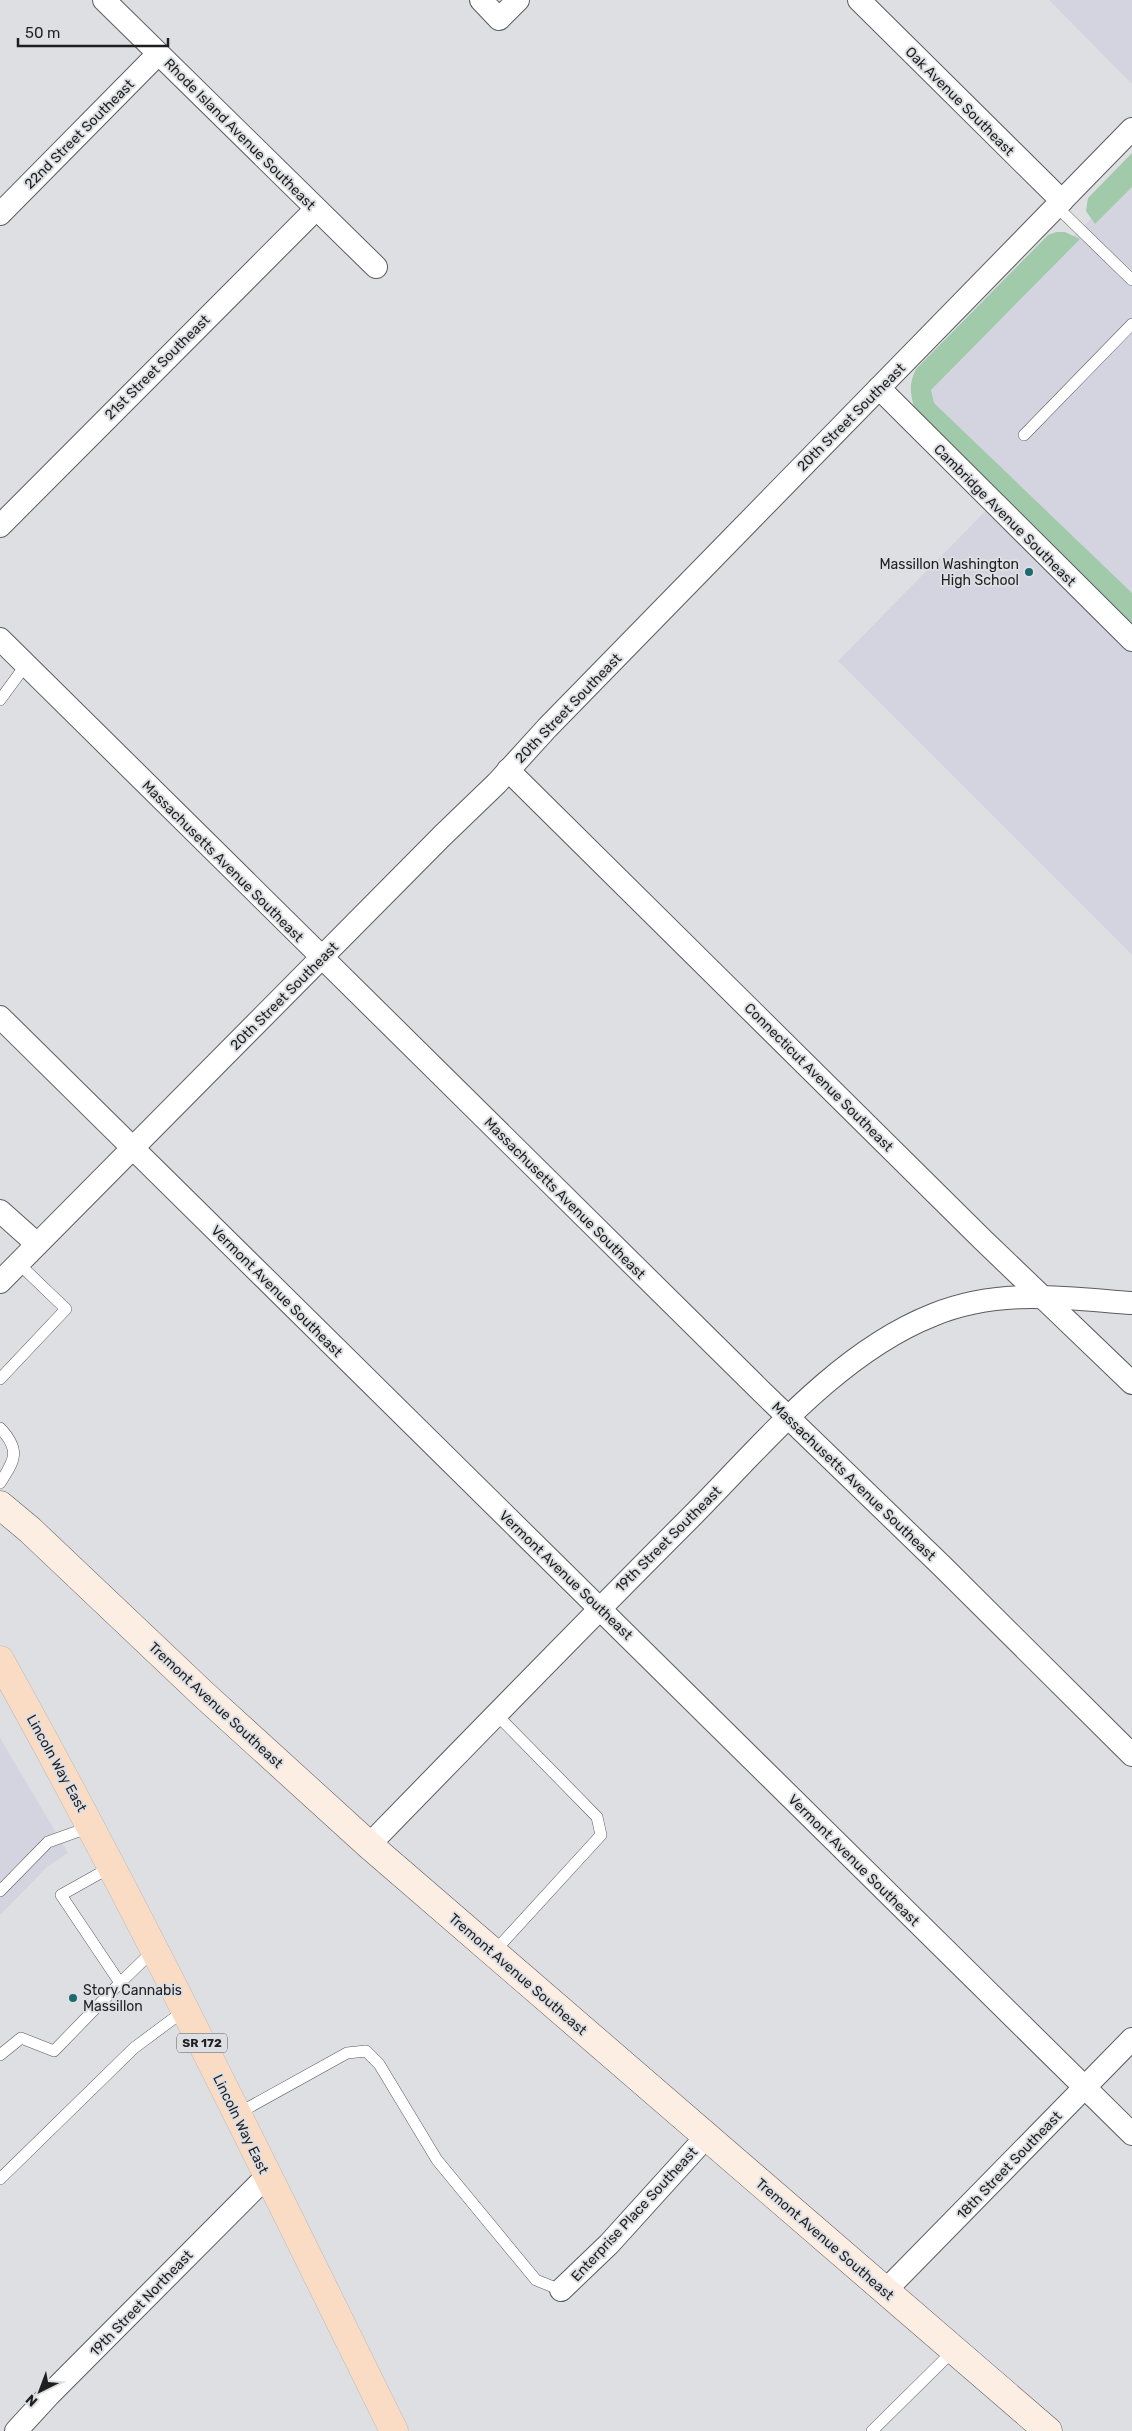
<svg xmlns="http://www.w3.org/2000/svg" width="1132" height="2431" viewBox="0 0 1132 2431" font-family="Rubik,sans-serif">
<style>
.built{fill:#d3d4e0}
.green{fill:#a1caaa}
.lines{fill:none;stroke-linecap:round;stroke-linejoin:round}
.lane-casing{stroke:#5c5c60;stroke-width:12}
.street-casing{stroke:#5c5c60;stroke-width:24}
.secondary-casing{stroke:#5c5c60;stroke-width:29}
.primary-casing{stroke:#bcbcbc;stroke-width:29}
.lane{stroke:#fff;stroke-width:11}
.street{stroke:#fff;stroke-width:22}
.secondary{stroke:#fceee2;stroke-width:28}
.primary{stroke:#fadcc5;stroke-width:28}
.poi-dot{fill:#1d6a6e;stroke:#dedfe3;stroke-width:2}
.labels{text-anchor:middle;stroke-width:4;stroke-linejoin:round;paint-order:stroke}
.shield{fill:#dedfe3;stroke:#58595b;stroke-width:1}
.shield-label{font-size:12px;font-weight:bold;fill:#1f1f21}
.street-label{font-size:14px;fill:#1f1f21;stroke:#dedfe3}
.poi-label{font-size:14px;fill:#1f1f21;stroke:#dedfe3;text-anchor:end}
</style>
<rect width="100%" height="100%" fill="#dedfe3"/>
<g class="built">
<polygon points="1049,0 1132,0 1132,84 1131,83"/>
<polygon points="1132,178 1132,955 838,661 1014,482 919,390"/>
<polygon points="0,1738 68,1853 48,1866 0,1915"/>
</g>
<g class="green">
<polygon points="1132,153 1132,187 1095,224 1086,211 1088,198"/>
<path d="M1056,232h9l15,7 -149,151 3,13 198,190v32l-218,-218c-4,-14 -5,-24 2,-38l132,-134z"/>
</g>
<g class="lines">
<g class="lane-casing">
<g id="lane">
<polyline points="1057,207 1132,280"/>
<polyline points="1024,435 1132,324"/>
<polyline points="0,700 25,666"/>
<polyline points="0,1379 66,1309 18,1263"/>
<path d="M0,1428c21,22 15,32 0,55"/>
<polyline points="0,1891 48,1842 90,1827"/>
<polyline points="493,1953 601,1835 597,1817 496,1714"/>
<polyline points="120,1983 155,1949"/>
<polyline points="0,2055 21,2038 54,2051 120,1983 61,1895 111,1867"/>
<polyline points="237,2114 347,2053 366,2051 379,2064 437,2160 536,2280 561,2290"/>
<polyline points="0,2179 134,2048 185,2010"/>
<polyline points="872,2431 954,2350"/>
</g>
</g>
<g class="street-casing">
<g id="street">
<polyline points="104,0 376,267"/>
<polyline points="481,0 499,19 518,0"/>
<polyline points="859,0 1062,201"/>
<polyline points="0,214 158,54"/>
<polyline points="879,388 1132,640"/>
<polyline points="0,526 316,209"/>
<polyline points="0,639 762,1392 942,1566 1132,1755"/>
<polyline points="508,770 983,1240 1132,1383"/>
<polyline points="0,1017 1132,2134"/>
<polyline points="0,1211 37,1244"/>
<polyline points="0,1282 443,835 497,783 547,728 1132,129"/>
<path d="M369,1845c107,-110 215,-221 324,-330 70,-71 146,-163 240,-200 66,-27 130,-17 199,-12"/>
<polyline points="561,2290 609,2244 706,2137"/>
<polyline points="886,2290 1132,2039"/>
<polyline points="16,2431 49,2395 267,2176"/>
</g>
</g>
<g class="secondary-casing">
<polyline id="secondary" points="0,1505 30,1530 203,1694 369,1845 1048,2431"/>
</g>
<g class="primary-casing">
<path id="primary" d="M0,1660c141,253 266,512 394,771"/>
</g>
<use href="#lane" class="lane"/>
<use href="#street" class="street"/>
<use href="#secondary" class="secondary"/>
<use href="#primary" class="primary"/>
</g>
<g class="poi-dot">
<circle cx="1029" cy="572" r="5"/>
<circle cx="73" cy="1998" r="5"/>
</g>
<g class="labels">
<rect class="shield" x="177" y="2033.5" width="50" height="19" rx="4"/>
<g class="shield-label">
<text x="202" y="2047">SR 172</text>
</g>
<g class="street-label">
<text transform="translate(960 101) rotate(45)" y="5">Oak Avenue Southeast</text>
<text transform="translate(79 134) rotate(-45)" y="5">22nd Street Southeast</text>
<text transform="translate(240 134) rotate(45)" y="5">Rhode Island Avenue Southeast</text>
<text transform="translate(157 367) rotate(-45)" y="5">21st Street Southeast</text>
<text transform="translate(851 417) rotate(-45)" y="5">20th Street Southeast</text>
<text transform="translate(1005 515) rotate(45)" y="5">Cambridge Avenue Southeast</text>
<text transform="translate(568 708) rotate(-46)" y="5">20th Street Southeast</text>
<text transform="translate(223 861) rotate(45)" y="5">Massachusetts Avenue Southeast</text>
<text transform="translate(284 996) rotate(-45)" y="5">20th Street Southeast</text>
<text transform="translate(819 1077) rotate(45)" y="5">Connecticut Avenue Southeast</text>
<text transform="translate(565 1198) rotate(45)" y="5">Massachusetts Avenue Southeast</text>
<text transform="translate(277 1291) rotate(45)" y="5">Vermont Avenue Southeast</text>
<text transform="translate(854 1481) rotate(44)" y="5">Massachusetts Avenue Southeast</text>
<text transform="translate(668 1539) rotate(-45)" y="5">19th Street Southeast</text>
<text transform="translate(566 1575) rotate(44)" y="5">Vermont Avenue Southeast</text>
<text transform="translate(216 1705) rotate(43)" y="5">Tremont Avenue Southeast</text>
<text transform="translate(57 1763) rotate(61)" y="5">Lincoln Way East</text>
<text transform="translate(854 1860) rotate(45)" y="5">Vermont Avenue Southeast</text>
<text transform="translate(518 1974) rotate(41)" y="5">Tremont Avenue Southeast</text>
<text transform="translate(241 2124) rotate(64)" y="5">Lincoln Way East</text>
<text transform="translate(1009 2165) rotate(-46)" y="5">18th Street Southeast</text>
<text transform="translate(634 2214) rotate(-47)" y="5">Enterprise Place Southeast</text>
<text transform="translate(825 2239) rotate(41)" y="5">Tremont Avenue Southeast</text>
<text transform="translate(141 2303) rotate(-46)" y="5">19th Street Northeast</text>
</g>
<g class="poi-label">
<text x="1019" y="569">Massillon Washington<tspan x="1019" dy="16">High School</tspan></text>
<text x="83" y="1995" text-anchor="start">Story Cannabis<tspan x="83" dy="16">Massillon</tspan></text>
</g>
</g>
<g transform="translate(40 2391) rotate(222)" stroke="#dedfe3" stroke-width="4" paint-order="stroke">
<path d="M0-4L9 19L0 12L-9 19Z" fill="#1f1f21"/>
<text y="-8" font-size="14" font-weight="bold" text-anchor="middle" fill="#1f1f21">N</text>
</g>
<path d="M18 38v8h150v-8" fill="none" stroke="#1f1f21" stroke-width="2.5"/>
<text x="25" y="38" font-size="15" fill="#1f1f21" stroke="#dedfe3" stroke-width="4" paint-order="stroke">50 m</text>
</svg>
